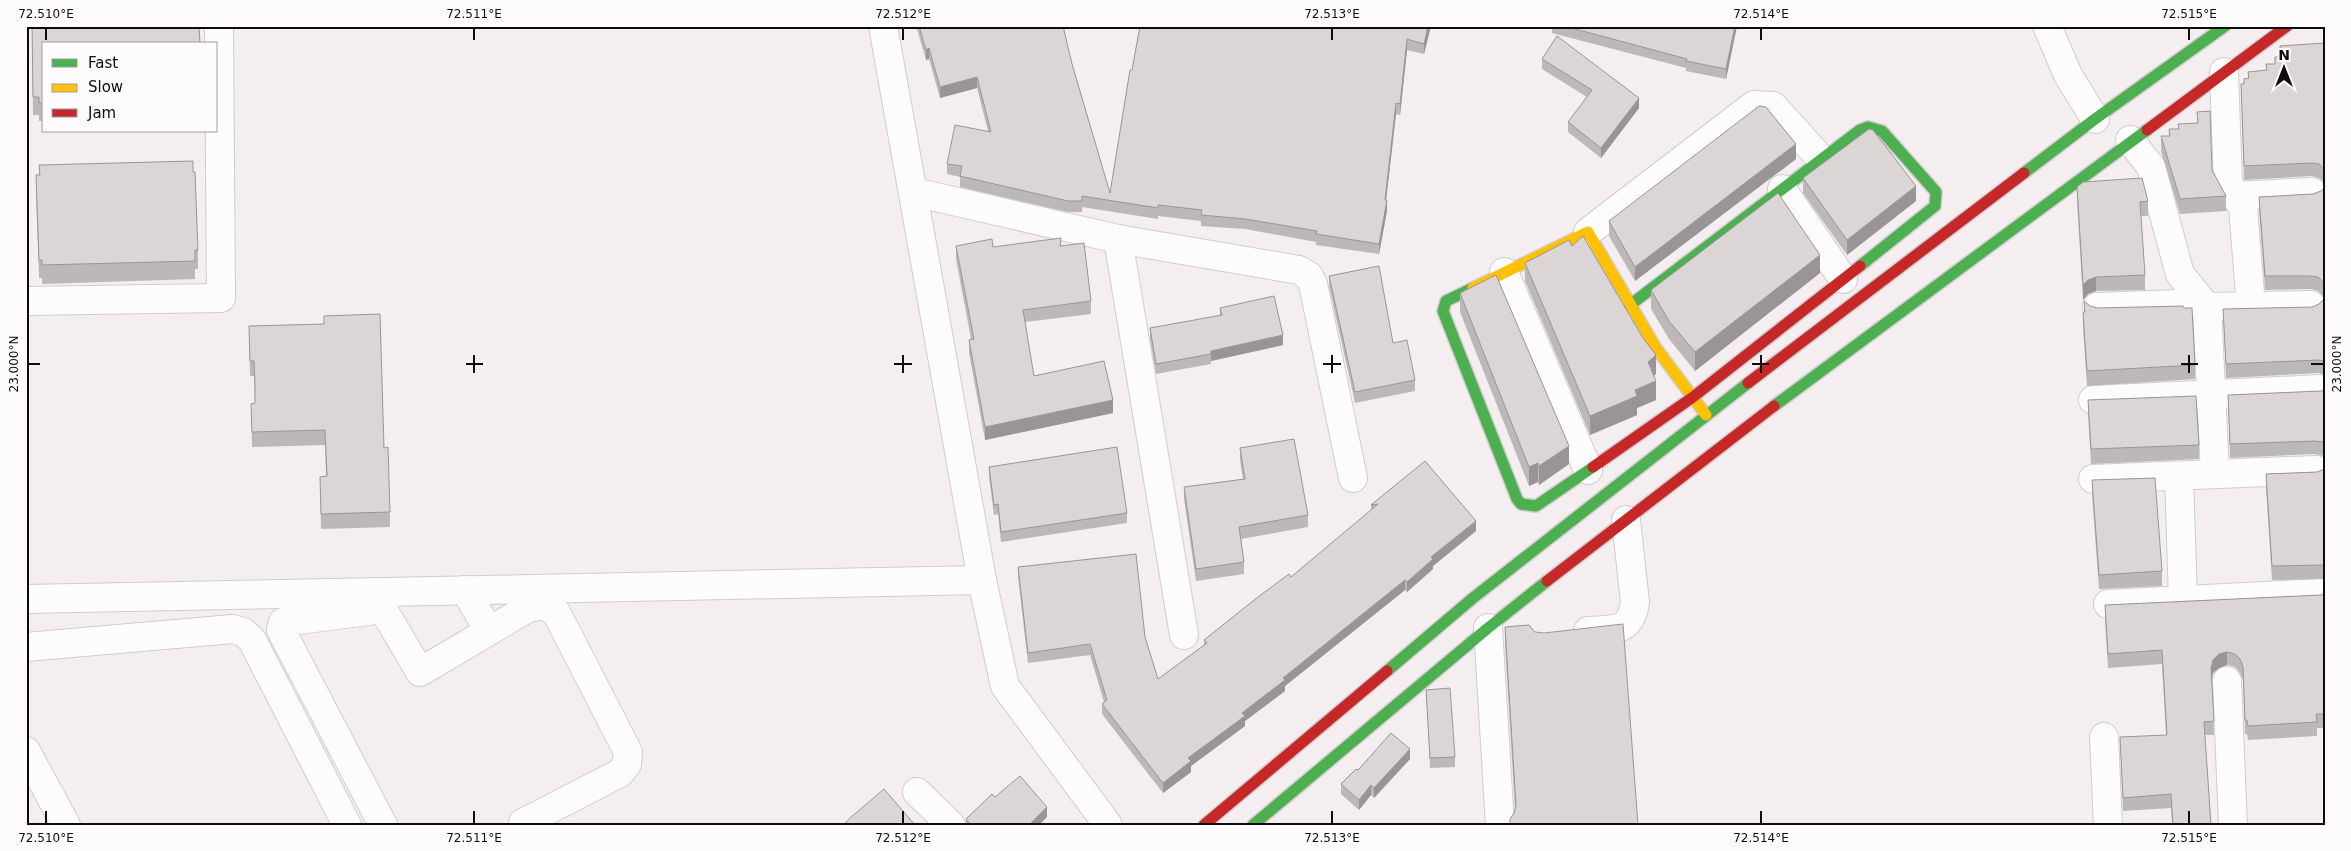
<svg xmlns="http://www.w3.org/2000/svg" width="2351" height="851" viewBox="0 0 2351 851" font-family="'DejaVu Sans',sans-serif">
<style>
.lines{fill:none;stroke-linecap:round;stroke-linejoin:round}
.street-casing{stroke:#d1ccce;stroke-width:30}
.fast-casing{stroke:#d1ccce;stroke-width:14}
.slow-casing{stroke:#d1ccce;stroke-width:14}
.jam-casing{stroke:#d1ccce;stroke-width:14}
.street{stroke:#fdfcfd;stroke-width:28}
.fast{stroke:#4caf50;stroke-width:11}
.slow{stroke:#ffc107;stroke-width:11}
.jam{stroke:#c62828;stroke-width:11}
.wall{fill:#bcb7b8}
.shaded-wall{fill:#999596}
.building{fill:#dbd5d6;stroke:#999596}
.ticks{fill:none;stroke:#100c0e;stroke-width:2}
.neatline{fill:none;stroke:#100c0e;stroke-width:2}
.ticks-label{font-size:12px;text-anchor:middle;fill:#100c0e}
</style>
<rect width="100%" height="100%" fill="#f4eef1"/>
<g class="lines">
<g class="street-casing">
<g id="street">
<polyline points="883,26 982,580 1005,686 1108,825"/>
<polyline points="2047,26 2068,75 2095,119"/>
<polyline points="2130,140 2151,167 2180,274 2207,307 2215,474"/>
<polyline points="1782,189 1843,279"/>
<polyline points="914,192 1118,239 1184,635"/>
<polyline points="2235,196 2312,192"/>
<polyline points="1588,232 1754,105 1773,106 1821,159"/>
<polyline points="1118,239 1299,270 1309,276 1313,284 1353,478"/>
<polyline points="1504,272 1588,470"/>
<polyline points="26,301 221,298 219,26"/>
<polyline points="2251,306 2311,305"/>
<polyline points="2097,307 2204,303"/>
<polyline points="2207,307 2251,306 2243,208 2228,184 2224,72"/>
<polyline points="2093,400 2320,389"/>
<polyline points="2179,476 2183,600"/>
<polyline points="2093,479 2316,470"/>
<polyline points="465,590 489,631"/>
<polyline points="26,599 982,580"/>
<polyline points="2108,604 2320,593"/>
<polyline points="1488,628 1500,825"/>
<path d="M1588,631c26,-2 43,2 47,-29l-9,-82"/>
<polyline points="26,647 233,629 243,632 252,640 347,825"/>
<polyline points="2227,681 2233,825"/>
<polyline points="2104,737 2108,825"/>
<polyline points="26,751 66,825"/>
<polyline points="917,792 951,825"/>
<polyline points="383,825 281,630 283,622 383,609 420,672 528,608 543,605 556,612 628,752 627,764 620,773 523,823 523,825"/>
</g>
</g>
<g class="fast-casing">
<g id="fast">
<polyline points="2024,173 2095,119 2225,26"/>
<polyline points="1473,288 1446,301 1443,311 1517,499 1521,504 1536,506 1593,467"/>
<polyline points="1630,305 1860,130 1868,127 1882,131 1936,192 1935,206 1860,266"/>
<polyline points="1774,406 2147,130"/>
<polyline points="1387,671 1473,598 1748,383"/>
<polyline points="1253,825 1488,628 1547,581"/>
</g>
</g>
<g class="slow-casing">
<polyline id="slow" points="1473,288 1588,232 1656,348 1706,415"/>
</g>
<g class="jam-casing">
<g id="jam">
<polyline points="2147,130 2287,26"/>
<polyline points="1748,383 2024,173"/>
<polyline points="1593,467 1693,397 1860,266"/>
<polyline points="1547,581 1774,406"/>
<polyline points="1204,825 1387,671"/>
</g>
</g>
<use href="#street" class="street"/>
<use href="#fast" class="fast"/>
<use href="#slow" class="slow"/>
<use href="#jam" class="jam"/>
</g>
<g class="wall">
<polygon points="32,26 44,44 44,121 39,121 39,115 33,115"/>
<polygon points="916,26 1063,26 1072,64 1110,193 1140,26 1431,26 1424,54 1407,50 1400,115 1396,114 1386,200 1387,211 1379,254 1316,245 1316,242 1245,229 1201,226 1201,221 1158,216 1158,219 1082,207 1082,212 1068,212 960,187 960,177 947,174 947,164 988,131 977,88 940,98 929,59 926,60"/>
<polygon points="1552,26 1737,26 1726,79 1686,71 1686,68 1552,33"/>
<polygon points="2325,43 2325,183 2319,178 2312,176 2244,180 2241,84 2244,84 2244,79 2248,78 2248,72 2266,70 2266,64 2275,64 2275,57 2280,57 2280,46"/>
<polygon points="1542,59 1639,108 1601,158 1568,132 1568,122 1587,97 1542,69"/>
<polygon points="2197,112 2212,170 2226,196 2226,211 2180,214 2161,151 2161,136 2169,136 2169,129 2178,129 2178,124 2197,123"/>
<polygon points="1796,159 1635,281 1609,236 1609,221"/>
<polygon points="39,165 198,250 198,269 195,269 195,279 42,284 42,278 39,278 36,193 36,175 39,175"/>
<polygon points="1803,178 1916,201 1847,255 1803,193"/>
<polygon points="2077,187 2148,201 2148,216 2141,216 2145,275 2145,290 2096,291 2088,294 2083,300 2077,201"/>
<polygon points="2325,187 2325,375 2319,373 2226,378 2223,309 2312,307 2319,304 2325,299 2324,297 2318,291 2311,289 2265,290 2259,210 2259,197 2313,194 2321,191"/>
<polygon points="1061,245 1091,301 1091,314 1025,322 1034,376 1113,413 985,440 969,353 969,340 971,339 956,259 956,246 993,247"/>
<polygon points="1525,263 1656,374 1653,376 1656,400 1637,408 1637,415 1590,435 1525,281"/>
<polygon points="1820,273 1695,371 1669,339 1651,309 1651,290"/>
<polygon points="1329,276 1393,343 1415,380 1415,391 1355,403 1329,286"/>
<polygon points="1460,293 1569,464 1539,485 1538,482 1529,486 1460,312"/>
<polygon points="2084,301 2090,306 2195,365 2195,379 2087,386 2083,327 2083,313 2084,312"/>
<polygon points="1220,308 1283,345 1211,361 1211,364 1156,374 1150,339 1150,328 1220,316"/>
<polygon points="249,341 384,448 390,512 390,527 321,529 320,477 326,477 325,445 252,447 251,404 255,403 254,376 250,376"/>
<polygon points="2325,390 2325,458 2323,456 2315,454 2230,458 2228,395 2321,391"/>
<polygon points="2088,400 2199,445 2199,459 2091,464 2088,414"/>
<polygon points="1240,448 1308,515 1308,527 1241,539 1244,562 1244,574 1196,581 1184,499 1184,487 1243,479 1240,460"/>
<polygon points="1425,461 1476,531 1433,566 1433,569 1407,592 1405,590 1285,686 1285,691 1245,721 1245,726 1191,766 1191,772 1163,793 1102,714 1102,704 1104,702 1090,655 1028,663 1018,577 1018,567 1145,637 1158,679 1204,645 1204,640 1291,577 1371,510 1371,505"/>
<polygon points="989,467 1127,513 1127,523 1001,542 998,514 994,515 989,477"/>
<polygon points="2325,469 2325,579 2272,580 2266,488 2266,474 2317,472"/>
<polygon points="2092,480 2162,571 2162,586 2099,589 2092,494"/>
<polygon points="2325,593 2325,728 2317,728 2317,736 2248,740 2247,734 2245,734 2243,680 2240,673 2235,667 2227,665 2219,668 2213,673 2212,680 2214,735 2205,735 2211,825 2172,825 2171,808 2123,811 2120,737 2166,735 2162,664 2108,668 2105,619 2105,605 2321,595"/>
<polygon points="1505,627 1638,825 1514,813 1515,810 1505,645"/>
<polygon points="1426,690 1455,757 1455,767 1430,768"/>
<polygon points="1410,759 1374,798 1371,795 1359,810 1341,794 1341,784 1358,770"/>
<polygon points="995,797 1047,817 1039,825 966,825 966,819"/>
</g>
<g class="shaded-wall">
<polygon points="1428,26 1431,26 1424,54 1424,44"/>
<polygon points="1735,26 1737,26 1726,79 1726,69"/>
<polygon points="1407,39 1407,50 1400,115 1400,104"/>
<polygon points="929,48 929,59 926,60 926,50"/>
<polygon points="977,77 977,88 940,98 940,87"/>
<polygon points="1639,98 1639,108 1601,158 1601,148"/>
<polygon points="1396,103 1396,114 1385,210 1385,200"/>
<polygon points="1796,144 1796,159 1635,281 1635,267"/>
<polygon points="1916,186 1916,201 1847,255 1847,240"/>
<polygon points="1387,200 1387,211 1379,254 1379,244"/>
<polygon points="1820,255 1820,273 1695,371 1695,352"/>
<polygon points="2096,277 2096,291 2088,294 2083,300 2083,285 2088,280"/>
<polygon points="1283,335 1283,345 1211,361 1211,351"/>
<polygon points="1656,355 1656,374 1648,381 1648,362"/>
<polygon points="1656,381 1656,400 1637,408 1637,415 1590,435 1590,416 1635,390"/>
<polygon points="1113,400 1113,413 985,440 985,427"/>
<polygon points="1569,446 1569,464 1539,485 1539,466"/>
<polygon points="1538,463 1538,482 1529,486 1529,467"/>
<polygon points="1476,521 1476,531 1433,566 1433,569 1407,592 1407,582 1431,557"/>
<polygon points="1405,580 1405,590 1285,686 1285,691 1245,721 1245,726 1191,766 1191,772 1163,793 1163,783 1188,758 1283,678"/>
<polygon points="2227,652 2227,665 2219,668 2213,673 2211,682 2211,668 2213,660 2219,654"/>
<polygon points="1410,749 1410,759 1374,798 1374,788"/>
<polygon points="1371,785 1371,795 1359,810 1359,800"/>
<polygon points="1047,807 1047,817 1039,825 1029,825"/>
</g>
<g class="building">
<polygon points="32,26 199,26 200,44 44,44 44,103 39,103 39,97 33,97"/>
<polygon points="919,26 1063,26 1072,64 1110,193 1130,70 1132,70 1140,26 1428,26 1424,44 1407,39 1400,104 1396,103 1385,200 1387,200 1379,244 1316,234 1317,231 1245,219 1201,215 1202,210 1158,205 1158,208 1082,196 1082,201 1068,201 960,176 962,166 947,164 955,125 991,132 977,77 940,87 929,48 926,50"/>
<polygon points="1564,26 1735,26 1726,69 1686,61 1687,59"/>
<polygon points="1557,36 1639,98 1601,148 1568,122 1592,90 1542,59"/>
<polygon points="2325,43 2325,169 2319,164 2312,163 2244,166 2241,84 2244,84 2244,79 2249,78 2248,72 2267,70 2266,64 2275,64 2275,57 2281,57 2280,46"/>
<polygon points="1759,106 1766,107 1796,144 1635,267 1609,221"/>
<polygon points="2210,111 2212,170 2226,196 2180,199 2161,136 2170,136 2169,129 2179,129 2178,124 2198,123 2197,112"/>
<polygon points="1869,129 1873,130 1916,186 1847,240 1803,178"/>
<polygon points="193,161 193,172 195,172 198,250 195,250 195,261 42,265 42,260 39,260 36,175 40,175 39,165"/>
<polygon points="2142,178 2148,201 2140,202 2145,275 2096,277 2088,280 2083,285 2077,187 2083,182"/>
<polygon points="2325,187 2325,285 2324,283 2318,277 2311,276 2265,276 2259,197 2313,194 2321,191"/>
<polygon points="1778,193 1820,255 1695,352 1669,321 1651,290"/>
<polygon points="1583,236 1643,338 1656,355 1648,362 1656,381 1635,390 1637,396 1590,416 1525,263 1569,240 1572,246"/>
<polygon points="1061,238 1060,246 1084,243 1091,301 1023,310 1034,376 1104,361 1113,400 985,427 969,340 974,339 956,246 992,239 993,247"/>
<polygon points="1379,266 1393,343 1407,340 1415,380 1355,392 1329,276"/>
<polygon points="1496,275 1569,446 1539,466 1538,463 1529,467 1460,293"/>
<polygon points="1274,296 1283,335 1211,351 1211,354 1156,364 1150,328 1222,315 1220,308"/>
<polygon points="2325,298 2325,361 2319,360 2226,364 2223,309 2312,307 2319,304"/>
<polygon points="2084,301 2090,306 2098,308 2183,306 2184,308 2192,308 2195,365 2087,371 2083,313 2085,312"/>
<polygon points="380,314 384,448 388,447 390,512 321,514 320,477 327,476 325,430 252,432 251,404 255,403 255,383 254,361 250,361 249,326 324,324 324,316"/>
<polygon points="2325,390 2325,444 2323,442 2315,441 2230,444 2228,395 2321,391"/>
<polygon points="2196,396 2199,445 2091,449 2088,400"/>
<polygon points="1294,439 1308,515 1239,527 1244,562 1196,569 1184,487 1245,479 1240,448"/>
<polygon points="1117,447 1127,513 1001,532 998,504 994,505 989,467"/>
<polygon points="1425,461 1476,521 1431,557 1433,559 1407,582 1405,580 1283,678 1285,680 1242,713 1245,716 1188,758 1191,761 1163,783 1102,704 1107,700 1090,644 1028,653 1018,567 1136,554 1145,637 1158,679 1207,643 1204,640 1258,597 1289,574 1291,577 1378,504 1371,505"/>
<polygon points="2325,469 2325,565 2272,566 2266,474 2317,472"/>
<polygon points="2155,478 2162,571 2099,575 2092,480"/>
<polygon points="2325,593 2325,714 2316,714 2317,722 2248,726 2247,720 2245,720 2243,667 2240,659 2235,654 2227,652 2219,654 2213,660 2211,668 2214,721 2204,722 2211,825 2173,825 2171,794 2123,798 2120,737 2167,735 2162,650 2108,654 2105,605 2321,595"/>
<polygon points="1623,624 1638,825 1510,825 1510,819 1514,813 1516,806 1505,627 1529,625 1535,632 1544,633"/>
<polygon points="1450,688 1455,757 1430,758 1426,690"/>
<polygon points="1391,733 1410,749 1374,788 1371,785 1359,800 1341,784 1356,769 1358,770"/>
<polygon points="1020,776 1047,807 1029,825 971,825 966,819 992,794 995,797"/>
<polygon points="884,789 915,825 843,825 850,818"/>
</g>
<path class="ticks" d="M46,28v12M474,28v12M903,28v12M1332,28v12M1761,28v12M2189,28v12M474,355v18M903,355v18M1332,355v18M1761,355v18M2189,355v18M28,364h12M466,364h17M894,364h18M1323,364h18M1752,364h17M2181,364h17M2311,364h13M46,811v13M474,811v13M903,811v13M1332,811v13M1761,811v13M2189,811v13"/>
<rect width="2351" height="851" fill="none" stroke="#fefbfc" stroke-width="55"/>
<rect x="42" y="42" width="175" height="90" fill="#fefbfc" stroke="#9f9b9d"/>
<rect x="52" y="59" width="25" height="8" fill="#4caf50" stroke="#9f9b9d"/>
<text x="88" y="68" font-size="15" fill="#100c0e">Fast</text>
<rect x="52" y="84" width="25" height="8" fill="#ffc107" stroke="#9f9b9d"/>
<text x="88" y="92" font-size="15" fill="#100c0e">Slow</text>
<rect x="52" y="109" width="25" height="8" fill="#c62828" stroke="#9f9b9d"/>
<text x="88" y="118" font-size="15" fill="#100c0e">Jam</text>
<g transform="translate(2284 68)" stroke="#fefbfc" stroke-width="4" paint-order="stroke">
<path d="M0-4L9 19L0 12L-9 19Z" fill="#100c0e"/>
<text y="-8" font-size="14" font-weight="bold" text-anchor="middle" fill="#100c0e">N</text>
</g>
<rect x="28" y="28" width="2296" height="796" class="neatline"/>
<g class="ticks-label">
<text x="46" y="18">72.510°E</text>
<text x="474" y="18">72.511°E</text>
<text x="903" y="18">72.512°E</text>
<text x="1332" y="18">72.513°E</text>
<text x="1761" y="18">72.514°E</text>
<text x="2189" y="18">72.515°E</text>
<text transform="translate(14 364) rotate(-90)" y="4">23.000°N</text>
<text transform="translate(2337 364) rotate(-90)" y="4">23.000°N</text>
<text x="46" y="842">72.510°E</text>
<text x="474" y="842">72.511°E</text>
<text x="903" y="842">72.512°E</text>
<text x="1332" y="842">72.513°E</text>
<text x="1761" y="842">72.514°E</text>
<text x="2189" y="842">72.515°E</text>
</g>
</svg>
